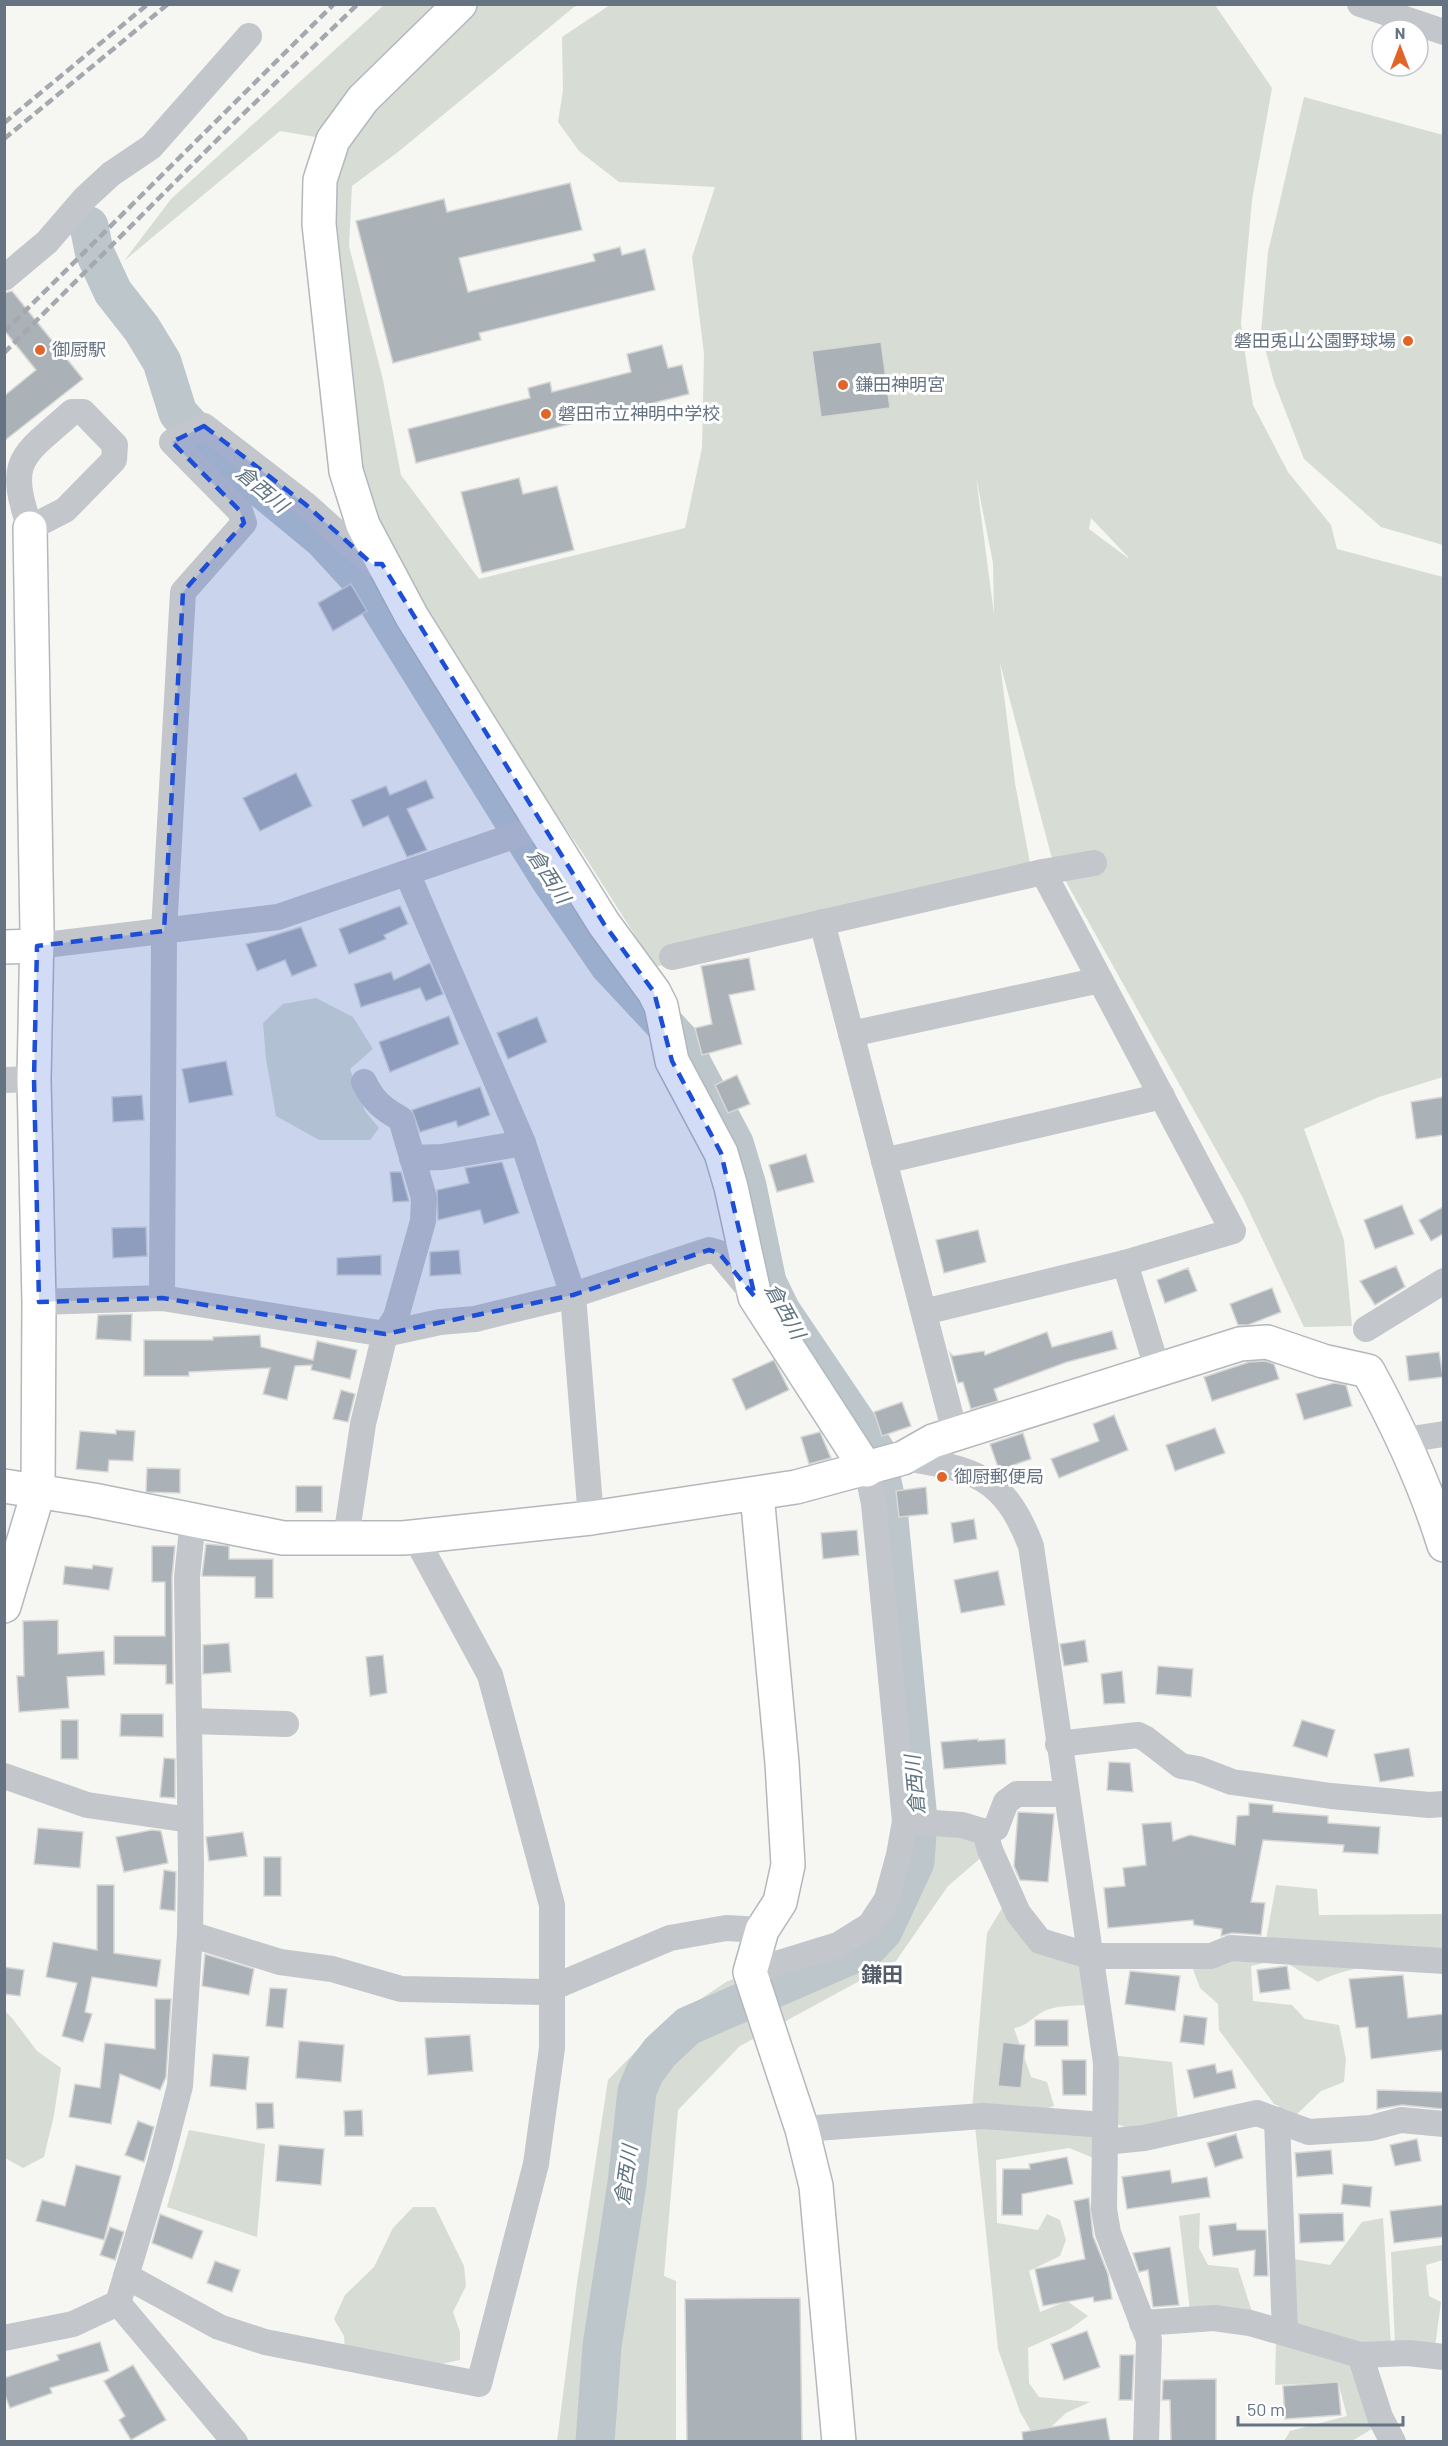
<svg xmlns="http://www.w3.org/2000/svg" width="1448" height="2446" viewBox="0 0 1448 2446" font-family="Barlow,'Noto Sans JP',sans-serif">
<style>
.green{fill:#d7ddd4;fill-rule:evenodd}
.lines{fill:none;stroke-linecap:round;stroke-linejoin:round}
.river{stroke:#bcc6cb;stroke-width:39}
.building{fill:#aab1b7;stroke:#d7d8d5;stroke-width:1.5}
.secondary-casing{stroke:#b3b8bd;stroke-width:36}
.street{stroke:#c3c6ca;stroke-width:26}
.secondary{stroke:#fff;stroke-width:33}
.rail{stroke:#a4a9af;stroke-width:4.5;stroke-dasharray:9 4.5;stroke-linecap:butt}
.marked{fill:#1d4ed8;fill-opacity:0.2;stroke:#1d4ed8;stroke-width:4.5;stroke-dasharray:12 8;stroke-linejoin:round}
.poi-dot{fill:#e16428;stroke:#fff;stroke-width:2}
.labels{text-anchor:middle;stroke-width:6;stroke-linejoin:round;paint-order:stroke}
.poi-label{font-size:18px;fill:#657383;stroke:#fff;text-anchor:start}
.water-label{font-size:20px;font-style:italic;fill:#617580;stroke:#fff}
.quarter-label{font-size:21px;font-weight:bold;fill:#535d69;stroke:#fff}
</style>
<rect width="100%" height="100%" fill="#f6f6f3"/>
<g class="green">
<path d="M384,5h197l-7,2 -176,145 -46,34 -3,60 34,134 18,95 78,104 206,-51 17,-80 2,-94 -12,-97 23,-70 -96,-5 -40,-31 -21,-29 5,-32 -1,-53 48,-32h605l57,83 -20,112 -11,123 3,24 9,58 35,67 43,53 6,24 106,28v500l-64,20 -75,32 40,111 8,86 -48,1 -61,-129 -192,-343 -51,-192 15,120 17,91 -255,59 -122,34 -73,-115 -73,-105 -142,-228 -43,-249 9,-130 -53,-9 -156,130 47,-62zM976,477l17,86 1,51zM1091,518l37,39v1l-39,-29z"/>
<polygon points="1304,97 1443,135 1443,545 1381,527 1304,459 1274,382 1261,333 1268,252"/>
<polygon points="316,998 353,1017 373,1049 350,1069 365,1111 379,1128 370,1140 319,1140 276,1116 266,1059 263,1023 283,1004"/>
<polygon points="905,1821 962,1825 990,1850 948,1886 896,1961 740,2046 678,2110 664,2276 676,2281 676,2441 557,2442 577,2283 608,2080 660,2026 726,1982 870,1925"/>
<path d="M1276,1885l41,4 2,26 124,-1v47c-40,4 -89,1 -125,21l-38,-23 -29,7 2,35 39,4 13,14 34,6 7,34 -2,23 -23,9 -25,24 -22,-11 -55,-74 -1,-26 -18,-16 -10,-27 74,-11z"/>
<path d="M1010,1895l30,46 50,15 -3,49c-16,1 -35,0 -48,9 -10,7 -13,12 -25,14l17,49 16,5 7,24 -36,12 -46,-9 15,-176z"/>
<polygon points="5,2011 12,2018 37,2051 61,2068 54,2115 44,2157 23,2168 5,2158"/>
<polygon points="1111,2055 1172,2062 1179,2131 1132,2130 1110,2121"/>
<polygon points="974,2116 1099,2125 1096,2159 1069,2148 996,2160 997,2223 1038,2230 1047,2214 1060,2220 1066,2240 1060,2256 1029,2271 1040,2312 1067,2301 1088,2316 1070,2329 1028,2348 1029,2383 1039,2397 1090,2402 1066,2413 1051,2427 1053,2441 1031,2431 1020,2412 998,2349"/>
<polygon points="189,2130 265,2144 257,2237 167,2207"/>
<polygon points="413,2207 435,2207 464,2266 466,2286 453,2312 460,2332 460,2360 432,2366 345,2349 344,2336 334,2319 345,2295 374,2267 393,2228"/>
<polygon points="1200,2213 1199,2248 1208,2265 1238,2268 1253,2315 1190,2311 1179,2216"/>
<polygon points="1383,2218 1391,2345 1364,2346 1289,2324 1288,2258 1330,2265 1362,2222"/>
<polygon points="1443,2245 1443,2260 1426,2265 1429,2296 1441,2302 1435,2347 1395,2345 1391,2252"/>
<polygon points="1276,2341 1351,2363 1377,2426 1352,2441 1284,2441 1290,2431 1347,2416 1338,2382 1275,2385"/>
</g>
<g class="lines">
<polyline class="river" points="89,226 94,251 113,292 142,329 162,362 178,413 202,439 323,539 370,590 550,879 609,965 680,1041 734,1143 747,1186 767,1282 781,1311 875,1450 888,1509 918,1820 915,1862 883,1931 867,1948 688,2026 660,2052 645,2072 637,2091 627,2183 602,2346 595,2442"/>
</g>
<g class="building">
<polygon points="570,183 582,230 459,258 468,292 595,261 593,254 620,247 622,255 645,249 655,290 479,333 481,340 393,363 356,221 444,199 447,212"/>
<polygon points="12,291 83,379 4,441 4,396 36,370 4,330 4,293"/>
<polygon points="881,342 890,408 821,417 812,351"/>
<polygon points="662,345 668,368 682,365 689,394 416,463 408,429 530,398 528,388 550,382 552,392 631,372 627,354"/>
<polygon points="519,478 523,494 557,486 574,550 482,573 461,492"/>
<polygon points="351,584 367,611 333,631 318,603"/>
<polygon points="296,773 312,806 260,831 243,798"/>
<polygon points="426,780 434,798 407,809 427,850 407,857 388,816 363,827 351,800 386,786 390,795"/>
<polygon points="400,906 408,924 384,935 386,939 349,954 339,929"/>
<polygon points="301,927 317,966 292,976 285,960 257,971 246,944"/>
<polygon points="749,958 755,990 729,995 742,1044 702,1055 695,1028 712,1024 701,966"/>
<polygon points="430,963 443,994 426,1001 420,988 361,1007 354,984 391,972 394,980"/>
<polygon points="449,1016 459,1044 390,1072 379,1042"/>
<polygon points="537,1017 547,1042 508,1059 497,1033"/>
<polygon points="226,1061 233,1095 189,1103 182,1069"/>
<polygon points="737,1075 750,1104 728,1113 715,1085"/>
<polygon points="480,1087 490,1115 458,1127 456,1121 420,1132 412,1110"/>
<polygon points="142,1095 144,1120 113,1122 112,1097"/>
<polygon points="1443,1097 1443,1135 1416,1139 1411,1102"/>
<polygon points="806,1154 814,1182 777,1192 769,1165"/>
<polygon points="502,1162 519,1213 484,1224 480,1210 438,1220 437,1190 469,1183 465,1168"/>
<polygon points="390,1172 401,1172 409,1201 393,1202"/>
<polygon points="1402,1205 1414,1234 1375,1249 1364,1220"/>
<polygon points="1443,1207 1443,1234 1431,1241 1419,1220"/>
<polygon points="146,1227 147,1256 113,1258 112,1228"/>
<polygon points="978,1230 986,1262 944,1273 936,1240"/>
<polygon points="459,1250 461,1274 430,1276 430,1252"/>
<polygon points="381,1255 381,1275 337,1275 337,1258"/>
<polygon points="1396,1266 1405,1287 1375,1305 1360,1281"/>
<polygon points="1188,1268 1197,1291 1165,1303 1157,1280"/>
<polygon points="1272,1288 1281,1312 1248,1325 1238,1325 1230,1304"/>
<polygon points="132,1314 131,1341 96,1339 98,1315"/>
<polygon points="1112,1331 1117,1349 1067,1362 994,1389 998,1401 971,1409 963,1382 958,1383 950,1353 953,1356 984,1351 985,1355 1047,1332 1052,1347"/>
<polygon points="260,1335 261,1347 313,1360 317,1341 357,1350 350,1379 311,1370 312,1365 295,1366 287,1400 263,1394 270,1368 189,1372 189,1376 144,1376 144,1340 213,1340 213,1337"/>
<polygon points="1439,1352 1443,1377 1409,1381 1406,1356"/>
<polygon points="774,1360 789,1390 746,1410 732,1379"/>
<polygon points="1265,1361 1274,1364 1279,1379 1212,1401 1204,1377 1249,1362"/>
<polygon points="1334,1383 1346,1385 1352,1406 1304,1420 1296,1394"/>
<polygon points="341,1390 355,1394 348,1422 333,1419"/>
<polygon points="902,1402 911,1426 882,1436 874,1412"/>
<polygon points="1114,1415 1128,1450 1059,1478 1051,1459 1099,1441 1093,1424"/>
<polygon points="1215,1428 1225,1453 1175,1471 1166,1445"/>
<polygon points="116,1430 135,1431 133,1461 109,1460 108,1472 76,1469 80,1431 116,1434"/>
<polygon points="820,1432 831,1458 809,1464 801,1437"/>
<polygon points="1023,1433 1031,1459 999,1470 990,1444"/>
<polygon points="147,1468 180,1469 180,1493 146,1492"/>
<rect x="296" y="1486" width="26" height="26"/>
<polygon points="926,1487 928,1514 899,1517 896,1491"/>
<polygon points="974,1519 977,1539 954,1543 951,1523"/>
<polygon points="857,1530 859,1555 823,1559 821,1533"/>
<polygon points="206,1544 229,1546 229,1559 273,1559 273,1598 255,1598 255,1577 202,1576"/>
<polygon points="152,1546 175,1546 172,1577 173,1684 166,1684 166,1665 114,1664 114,1636 165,1636 165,1582 152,1582"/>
<polygon points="93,1565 113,1568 109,1590 63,1584 65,1566 92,1569"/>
<polygon points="998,1571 1005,1605 961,1613 954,1580"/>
<polygon points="58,1620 58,1654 104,1651 105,1675 67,1677 69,1708 19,1712 17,1676 24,1676 23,1621"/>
<polygon points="1085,1640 1088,1662 1064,1666 1060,1644"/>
<polygon points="229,1643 231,1672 203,1674 203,1645"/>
<polygon points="383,1655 387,1693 370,1696 366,1657"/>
<polygon points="1158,1666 1193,1669 1191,1697 1156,1694"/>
<polygon points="1122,1671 1125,1703 1104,1704 1101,1674"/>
<polygon points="121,1714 163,1714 163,1737 120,1736"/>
<rect x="61" y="1720" width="17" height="39"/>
<polygon points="1302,1720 1335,1730 1327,1757 1293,1746"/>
<polygon points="978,1739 978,1741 1005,1739 1006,1764 944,1769 941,1742"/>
<polygon points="1409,1748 1414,1776 1380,1782 1374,1754"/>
<polygon points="164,1758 175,1759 175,1798 160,1797"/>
<polygon points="1109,1762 1130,1763 1133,1792 1107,1790"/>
<polygon points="1249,1803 1273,1805 1273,1812 1328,1816 1328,1823 1380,1827 1378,1854 1343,1852 1344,1845 1263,1840 1251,1902 1265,1903 1261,1935 1232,1933 1221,1936 1222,1929 1194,1925 1193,1920 1108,1928 1104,1888 1125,1886 1123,1868 1146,1865 1142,1824 1171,1822 1173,1841 1190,1835 1235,1845 1237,1816 1249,1815"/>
<polygon points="1018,1812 1054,1814 1048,1882 1020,1880 1014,1866"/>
<polygon points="38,1828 83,1832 80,1868 34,1864"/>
<polygon points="152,1830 161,1831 168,1863 124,1872 116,1837"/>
<polygon points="243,1832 247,1856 209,1861 206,1837"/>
<rect x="264" y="1857" width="17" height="39"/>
<polygon points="164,1870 176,1872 175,1911 160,1909"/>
<polygon points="97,1885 114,1885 114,1953 161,1960 157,1987 92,1977 85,2012 92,2014 83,2042 62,2036 77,1983 46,1977 53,1942 97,1950"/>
<polygon points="205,1954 254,1969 249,1995 202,1986"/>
<polygon points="1287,1966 1290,1989 1260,1993 1257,1970"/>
<polygon points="4,1967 24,1970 20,1996 4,1994"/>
<polygon points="1130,1971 1180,1976 1175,2011 1125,2004"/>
<polygon points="1403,1975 1408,2018 1443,2014 1443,2050 1371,2059 1368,2027 1356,2028 1349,1979"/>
<polygon points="270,1988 287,1989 283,2028 266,2026"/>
<polygon points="155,1999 171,1999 166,2077 160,2090 120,2074 111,2124 69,2117 75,2084 100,2088 105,2043 155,2049"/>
<polygon points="1184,2015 1207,2018 1204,2045 1180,2042"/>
<rect x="1035" y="2020" width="33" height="26"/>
<polygon points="470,2035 473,2071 428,2075 425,2038"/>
<polygon points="299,2041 344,2045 341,2082 296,2078"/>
<polygon points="1003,2042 1025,2045 1021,2088 998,2086"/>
<polygon points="213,2054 249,2057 246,2090 210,2086"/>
<polygon points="1062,2060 1086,2060 1086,2095 1063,2095"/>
<polygon points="1215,2064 1217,2073 1232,2070 1236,2088 1194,2098 1187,2070"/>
<polygon points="1377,2090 1443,2092 1443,2109 1402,2105 1377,2109"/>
<polygon points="256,2103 273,2103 274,2128 257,2129"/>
<polygon points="362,2110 363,2136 345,2136 344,2111"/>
<polygon points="138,2121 154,2127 144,2162 125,2155"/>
<polygon points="1236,2134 1243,2158 1215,2167 1207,2143"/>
<polygon points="1417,2139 1421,2161 1395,2166 1390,2145"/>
<polygon points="279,2145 324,2149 321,2185 276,2181"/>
<polygon points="1331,2150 1333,2174 1297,2177 1295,2153"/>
<polygon points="1067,2157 1073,2184 1022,2194 1022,2215 1002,2215 1003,2169 1030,2169 1029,2164"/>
<polygon points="76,2165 121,2176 104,2240 36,2221 42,2200 65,2206"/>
<polygon points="1170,2170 1172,2183 1207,2177 1210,2197 1127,2209 1122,2177"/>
<polygon points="1343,2184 1372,2187 1370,2207 1341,2204"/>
<polygon points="1089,2198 1093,2236 1108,2274 1112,2299 1094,2302 1093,2297 1043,2306 1035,2269 1085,2259 1074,2201"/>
<polygon points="1443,2205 1443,2237 1394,2243 1390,2211"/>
<polygon points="1343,2213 1344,2241 1300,2243 1299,2214"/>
<polygon points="160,2214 203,2231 192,2259 152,2243"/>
<polygon points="1236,2223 1237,2230 1266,2230 1268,2276 1254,2276 1255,2250 1213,2256 1209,2226"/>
<polygon points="110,2227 124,2232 115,2260 100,2255"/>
<polygon points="1170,2247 1179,2305 1153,2307 1148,2270 1139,2272 1133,2253"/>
<polygon points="215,2261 240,2270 232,2292 207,2283"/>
<polygon points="800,2298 802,2442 687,2442 685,2299"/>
<polygon points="1087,2331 1100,2367 1064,2380 1051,2344"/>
<polygon points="100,2342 109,2371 50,2388 52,2393 10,2408 4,2393 4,2378 59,2360 57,2355"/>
<polygon points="1120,2355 1134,2355 1132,2400 1119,2400"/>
<polygon points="133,2365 166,2420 131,2440 119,2420 125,2416 104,2381"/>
<polygon points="1216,2379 1216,2442 1171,2442 1170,2400 1162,2400 1163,2380"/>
<polygon points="1338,2382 1341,2415 1285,2419 1283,2386"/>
<polygon points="1106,2418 1110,2442 1023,2442 1022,2432"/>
</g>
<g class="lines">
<g class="secondary-casing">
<g id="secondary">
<polyline points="460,4 363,99 333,140 320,180 319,224 346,471 363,525 412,617 604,924 654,992 661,1006 672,1061 721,1153 731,1187 755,1297 867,1470"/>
<polyline points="4,947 37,946"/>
<path d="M4,1486l89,14 190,38h120l188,-20 205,-31 107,-29 30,-17 307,-97 27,-2 56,19 45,10c31,57 57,112 76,174"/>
<polyline points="757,1494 782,1763 788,1865 780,1902 762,1930 750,1972 802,2129 816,2186 839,2442"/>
<polyline points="4,1606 38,1493 39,1302 34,1079 37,931 30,528"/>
</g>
</g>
<g class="street">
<polyline points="1360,4 1444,32"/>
<polyline points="4,278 47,242 85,198 111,174 151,147 249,36"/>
<path d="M72,412h11l32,33 -1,15 -49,50 -35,18c-24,-70 -8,-71 42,-116z"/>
<polyline points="407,873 523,1143 573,1295 591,1518"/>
<polyline points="822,922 955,1433"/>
<polyline points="37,946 278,917 543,826"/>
<polyline points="672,957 1043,872 1094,863"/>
<polyline points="851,1034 1100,980"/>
<polyline points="4,1080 34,1079"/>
<polyline points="412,1158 442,1157 523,1143"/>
<polyline points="884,1161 1162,1096"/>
<polyline points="1125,1263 1157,1368"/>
<polyline points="162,1298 164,931 183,592 244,523 240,511 172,442 204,426 305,504 372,564 382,564"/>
<polyline points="39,1302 162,1298 385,1334 440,1322 475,1319 573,1295 709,1250 719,1253 754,1295"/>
<polyline points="924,1312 1125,1263 1233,1231 1043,872"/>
<polyline points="1366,1329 1444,1281"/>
<polyline points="1405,1440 1444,1434"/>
<path d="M903,1458c70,11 101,17 128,88l75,517 -2,146 4,24 41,107 -3,102"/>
<path d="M346,1538l17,-114 22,-90 11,-17 27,-96 1,-23 -23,-79c-18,-10 -28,-18 -37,-37"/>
<polyline points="190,1721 286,1724"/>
<polyline points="1058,1744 1138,1735 1146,1739 1181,1766 1198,1769 1232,1782 1331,1796 1429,1805 1444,1804"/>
<polyline points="4,1776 87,1805 190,1820"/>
<polyline points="905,1821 962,1825 985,1832 990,1850 1018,1913 1040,1941 1090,1956 1211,1956 1231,1948 1444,1961"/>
<polyline points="985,1832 996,1828 1006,1802 1017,1794 1066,1794"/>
<polyline points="190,1934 280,1962 332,1969 401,1989 542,1992 670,1938 726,1928 762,1930"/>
<polyline points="750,1972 838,1945 870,1925 887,1899 899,1855 905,1821 874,1504 867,1470"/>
<polyline points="1277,2120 1285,2333"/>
<polyline points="802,2129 983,2116 1105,2125"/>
<polyline points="1105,2142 1144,2138 1257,2113 1309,2132 1371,2128 1401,2120 1444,2124"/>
<polyline points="126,2276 219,2327 265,2342 479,2384 536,2164 552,2048 552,1905 490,1675 415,1537"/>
<polyline points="118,2303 160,2163 180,2086 190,1934 191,1865 187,1577 193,1520"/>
<polyline points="118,2303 235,2442"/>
<polyline points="1142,2323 1214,2318 1250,2323 1360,2355 1408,2353 1444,2357"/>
<polyline points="4,2338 73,2324 118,2303"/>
<polyline points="1360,2355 1380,2417 1393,2442"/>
</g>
<use href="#secondary" class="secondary"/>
<g class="rail">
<polyline points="4,123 148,4"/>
<polyline points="4,139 168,4"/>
<polyline points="4,332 334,4"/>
<polyline points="4,353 238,119 358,4"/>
</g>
</g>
<path class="marked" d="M204,426l101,78 67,60h10l222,360 50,68 18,69 49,92 34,144 -36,-44 -10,-3 -136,45 -188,39 -223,-36 -123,4 -5,-223 3,-133 127,-15 19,-339 61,-69 -4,-12 -68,-69z"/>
<g class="poi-dot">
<circle cx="1408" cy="341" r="6"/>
<circle cx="40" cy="350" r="6"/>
<circle cx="843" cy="385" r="6"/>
<circle cx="546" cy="414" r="6"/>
<circle cx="942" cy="1477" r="6"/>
</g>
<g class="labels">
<g class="poi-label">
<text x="1396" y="347" text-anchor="end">磐田兎山公園野球場</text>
<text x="52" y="356">御厨駅</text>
<text x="855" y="391">鎌田神明宮</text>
<text x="558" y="420">磐田市立神明中学校</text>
<text x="954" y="1483">御厨郵便局</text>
</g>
<g class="water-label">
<text transform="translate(262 489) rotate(40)" y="7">倉西川</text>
<text transform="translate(549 876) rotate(57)" y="7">倉西川</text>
<text transform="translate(785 1311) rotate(61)" y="7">倉西川</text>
<text transform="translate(915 1785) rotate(-95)" y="7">倉西川</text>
<text transform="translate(626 2175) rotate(-82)" y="7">倉西川</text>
</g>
<g class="quarter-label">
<text x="882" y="1982">鎌田</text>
</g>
</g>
<rect width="1448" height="2446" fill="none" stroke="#657383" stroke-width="12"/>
<g transform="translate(1400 48)"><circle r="28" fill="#ffffff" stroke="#c1c7cd" stroke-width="1.5"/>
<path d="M0-4.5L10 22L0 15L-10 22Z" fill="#e16428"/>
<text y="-9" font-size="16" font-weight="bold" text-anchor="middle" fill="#657383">N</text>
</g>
<path d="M1238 2416v9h165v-9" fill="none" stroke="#657383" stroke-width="3"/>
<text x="1247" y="2416" font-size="18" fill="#657383" stroke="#ffffff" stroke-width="4.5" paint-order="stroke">50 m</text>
</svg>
